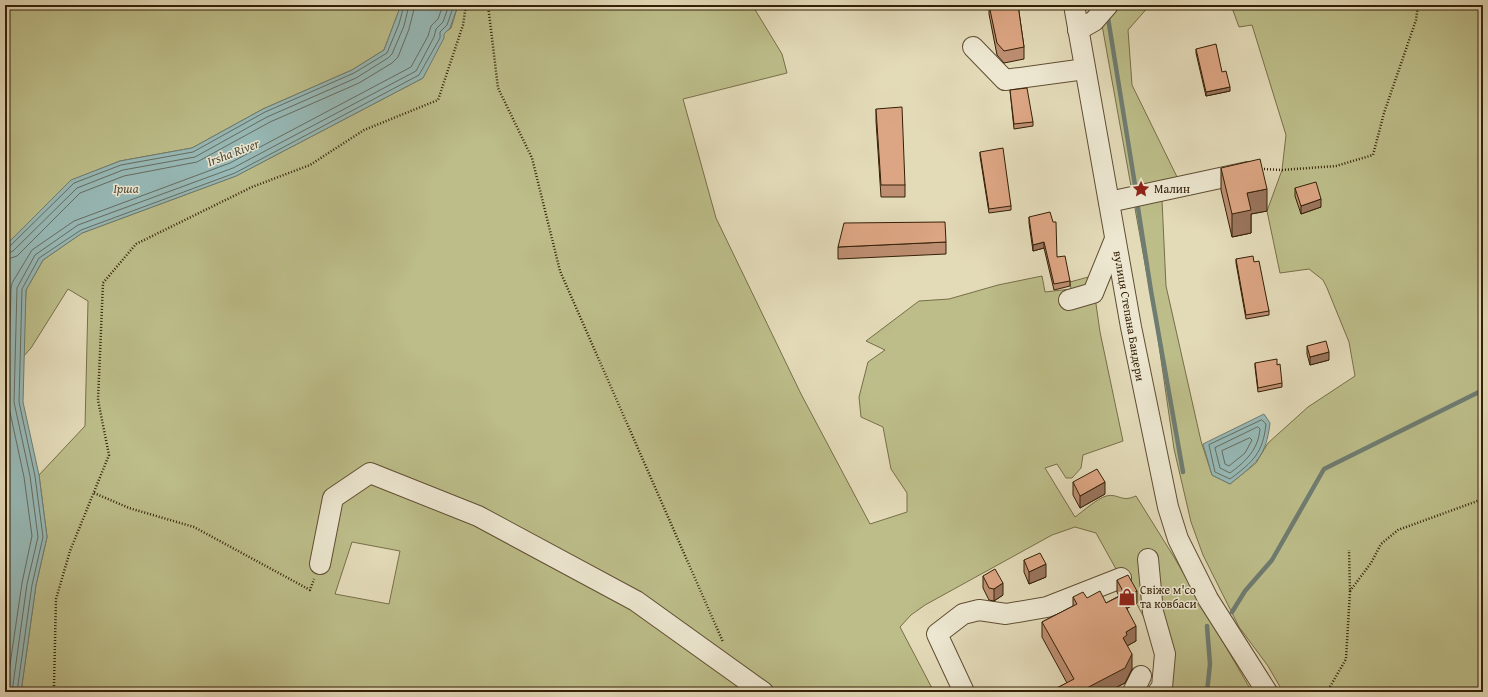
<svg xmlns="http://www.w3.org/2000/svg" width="1488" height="697" viewBox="0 0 1488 697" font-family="'Gentium Book Plus',serif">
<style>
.green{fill:#bcbd89;stroke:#786e48;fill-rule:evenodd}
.water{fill:#97b9b7;stroke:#6f7c71}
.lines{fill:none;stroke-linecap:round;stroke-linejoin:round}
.shore{stroke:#666c5f;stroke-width:1}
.stream{stroke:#6f7c71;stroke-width:4.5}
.minor-casing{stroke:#604e33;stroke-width:22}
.path{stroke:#342007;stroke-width:2.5;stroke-dasharray:1 2;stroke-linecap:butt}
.minor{stroke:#ede7d1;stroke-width:20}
.wall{fill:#bd8e71;stroke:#342007}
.shaded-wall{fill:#9a745c;stroke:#342007}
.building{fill:#dca583;stroke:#342007}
.labels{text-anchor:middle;stroke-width:3;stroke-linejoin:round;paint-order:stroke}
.poi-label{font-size:12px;fill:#342007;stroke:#ede7d1;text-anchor:start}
.street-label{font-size:12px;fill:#342007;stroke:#ede7d1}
.water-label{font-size:13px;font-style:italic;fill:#524e3c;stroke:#ede7d1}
</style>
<rect width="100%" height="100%" fill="#e3dab8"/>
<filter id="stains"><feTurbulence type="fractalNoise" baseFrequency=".005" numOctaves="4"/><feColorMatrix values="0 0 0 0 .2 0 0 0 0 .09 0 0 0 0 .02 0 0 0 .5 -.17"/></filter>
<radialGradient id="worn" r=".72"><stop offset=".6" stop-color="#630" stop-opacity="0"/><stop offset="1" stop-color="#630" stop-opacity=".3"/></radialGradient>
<g class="green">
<polygon points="5,5 401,5 384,50 352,70 263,109 192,148 120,161 72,180 5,246"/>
<path d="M458,5h293l3,3 28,46 5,19 -104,26 33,119 85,176 69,130 37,-12v-19l-16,-24 -8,-42 -22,-10 -2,-20 9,-35 17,-12 -19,-9 53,-40 30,-2 49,-14 44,-9 3,16 26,-3 -1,-7 22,-6 8,56 23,109 -40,14 -2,13 -9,10h-6l-9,-14 -12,4 30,49c7,-5 23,-19 31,-21 13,-3 15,7 30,0l38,61 78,135h-104l7,-9 5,-36 -33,-61 -6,-8 -25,-45 -21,-6 -23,8 -127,70 -14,10 -11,12 34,65h-913l15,-107 11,-48 -8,-62 46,-49 3,-125 -20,-12 -37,59 -8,9 3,-67 17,-30 39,-27 154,-57 187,-98 20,-44 8,-6zM352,542l48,9 -11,53 -54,-10z"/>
<polygon points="1121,5 1150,5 1128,30 1132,85 1179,181 1162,200 1166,286 1201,441 1212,475 1230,484 1256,463 1268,443 1308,407 1355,376 1349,342 1327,288 1323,280 1309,269 1280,273 1267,211 1282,170 1286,135 1252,25 1239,27 1231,5 1483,5 1483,692 1283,692 1268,666 1239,627 1203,555 1191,522 1174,449 1156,325 1102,25"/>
</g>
<g class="water">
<polygon points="401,5 458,5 450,28 444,34 444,38 423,78 236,176 82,233 43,260 26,290 23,402 39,475 47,537 36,585 21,692 5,692 5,246 71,180 120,161 192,148 263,109 352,70 384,50"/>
<path d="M1264,414l6,9c-4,34 -14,40 -40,61l-18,-9 -9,-31z"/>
</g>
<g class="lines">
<g class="shore">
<polyline points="5,249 9,247 74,183 121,165 193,152 265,112 354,73 387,53 399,24 404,5"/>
<polyline points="5,254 13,251 77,188 123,170 195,157 267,117 356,78 388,58 392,54 404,26 409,5"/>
<polyline points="5,260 17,256 80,193 124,176 197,162 270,122 359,83 392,63 398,57 409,29 415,5"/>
<path d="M1262,420l4,4c-3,29 -13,38 -36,55l-15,-7 -6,-27z"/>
<path d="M1258,427l2,2c-2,21 -14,32 -30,44l-10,-5 -5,-20z"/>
<polygon points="1250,438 1252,440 1245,453 1229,466 1225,464 1222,451"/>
<polyline points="6,692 22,583 32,536 24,477 8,403 11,289 12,283 32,250 74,221 230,163 411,67 428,36 431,26 438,19 443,5"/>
<polyline points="12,692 27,584 38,537 30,476 14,402 17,288 35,255 78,225 233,168 416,71 434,37 436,29 443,22 449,5"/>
<polyline points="17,692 32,585 43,537 35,476 19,402 22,289 39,258 81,230 235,173 419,75 440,38 440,32 447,25 454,5"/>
</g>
<g class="stream">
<polyline points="1108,18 1135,185"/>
<polyline points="1138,208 1151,291 1183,472"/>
<polyline points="1232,612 1245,591 1272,560 1324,469 1483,390"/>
<polyline points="1207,626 1210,664 1207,692"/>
</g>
<g class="minor-casing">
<g id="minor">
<polyline points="1074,5 1131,327 1168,507 1178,539 1208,599 1267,692"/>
<polyline points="1078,30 1094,21 1108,5"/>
<polyline points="973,47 1005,80 1085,69"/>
<polyline points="1109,202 1248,172"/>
<polyline points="1069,300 1093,293 1115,239"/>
<polyline points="1148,559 1153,612 1165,654 1162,687 1158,692"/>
<polyline points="320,564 333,498 370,473 478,516 636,601 763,692"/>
<polyline points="964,692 937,634 963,614 979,610 1006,614 1047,607 1121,578"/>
<polyline points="1133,692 1141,676"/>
</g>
</g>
<g class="path">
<polyline points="488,5 498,88 532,158 560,271 723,642"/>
<polyline points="1264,169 1282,170 1336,166 1373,155 1384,113 1416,20 1418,5"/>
<polyline points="94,493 129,508 194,527 310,590 314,579"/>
<polyline points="1350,591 1371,563 1381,544 1398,530 1483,499"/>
<polyline points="55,692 54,686 56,599 70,551 109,455 98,400 103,283 136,244 252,187 310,165 364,130 438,100 463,25 466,5"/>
<polyline points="1327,692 1346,659 1350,591 1349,550"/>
</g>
<use href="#minor" class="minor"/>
</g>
<g class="wall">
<polygon points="989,5 1018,5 1024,47 1024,59 1004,63 997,55 989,14"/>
<polygon points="1196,49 1222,72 1230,91 1206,96 1196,53"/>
<polygon points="1010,90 1033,122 1033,126 1014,129"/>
<polygon points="876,109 905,185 905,197 881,197 876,121"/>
<polygon points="980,152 1011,206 1011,210 989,213 980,156"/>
<polygon points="1221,168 1267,211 1251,214 1251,233 1232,237 1221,190"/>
<polygon points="1295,188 1321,207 1301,214 1295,196"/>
<polygon points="1029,217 1057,257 1070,281 1070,286 1054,290 1044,248 1033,251 1029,223"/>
<polygon points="946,242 946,254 838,259 838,247"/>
<polygon points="1236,259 1254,262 1269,311 1269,315 1246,319 1236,263"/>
<polygon points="1307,346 1329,360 1310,365 1307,354"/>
<polygon points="1255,363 1282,383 1282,387 1258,392 1255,367"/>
<polygon points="1073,482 1105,494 1080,508 1073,495"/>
<polygon points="1024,560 1046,577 1029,584 1024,572"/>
<polygon points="983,576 1003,595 994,601 989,600 983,588"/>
<polygon points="1117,580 1137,603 1127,608 1136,641 1127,646 1132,669 1125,683 1107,692 1049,692 1067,683 1042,637 1042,622 1073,606 1073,597 1106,603 1119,596 1117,592"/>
</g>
<g class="shaded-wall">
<polygon points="1230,87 1230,91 1206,96 1206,92"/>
<polygon points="1267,189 1267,211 1251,214 1251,233 1232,237 1232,214 1247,193"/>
<polygon points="1321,199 1321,207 1301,214 1301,206"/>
<polygon points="1044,242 1044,248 1033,251 1033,245"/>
<polygon points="1329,352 1329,360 1310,365 1310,357"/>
<polygon points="1105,482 1105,494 1080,508 1080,496"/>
<polygon points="1046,564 1046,577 1029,584 1029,572"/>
<polygon points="1003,583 1003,595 994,601 994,589"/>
<polygon points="1137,591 1137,603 1126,609 1126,597"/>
<polygon points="1136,626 1136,641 1127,646 1123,638 1126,632"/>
<polygon points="1132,654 1132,669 1125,683 1107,692 1079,692"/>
</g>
<g class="building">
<polygon points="989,5 1018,5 1024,47 1004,51 997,43"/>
<polygon points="1216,44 1222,72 1226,71 1230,87 1206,92 1196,49"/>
<polygon points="1027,88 1033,122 1014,124 1010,90"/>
<polygon points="902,107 905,185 881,185 876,109"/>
<polygon points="1003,148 1011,206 989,209 980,152"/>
<polygon points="1260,159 1267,189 1247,193 1251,210 1232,214 1221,168"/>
<polygon points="1316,182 1321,199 1301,206 1295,188"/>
<polygon points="1050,212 1053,222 1056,222 1057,257 1065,256 1070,281 1054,284 1044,242 1033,245 1029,217"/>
<polygon points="945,222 946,242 838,247 844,223"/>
<polygon points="1253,256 1254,262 1259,261 1269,311 1246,315 1236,259"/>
<polygon points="1326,341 1329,352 1310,357 1307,346"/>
<polygon points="1277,359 1277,365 1280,364 1282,383 1258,388 1255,363"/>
<polygon points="1097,469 1105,482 1080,496 1073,482"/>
<polygon points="1040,553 1046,564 1029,572 1024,560"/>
<polygon points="995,569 1003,583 994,589 989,588 983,576"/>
<polygon points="1128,575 1137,591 1126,597 1117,580"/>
<polygon points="1100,591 1106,603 1120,596 1136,626 1126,632 1127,635 1123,638 1132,654 1125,668 1079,692 1049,692 1074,679 1042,622 1077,604 1073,597 1083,592 1087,598"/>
</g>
<defs>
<g id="sight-bare" transform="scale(1.38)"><path d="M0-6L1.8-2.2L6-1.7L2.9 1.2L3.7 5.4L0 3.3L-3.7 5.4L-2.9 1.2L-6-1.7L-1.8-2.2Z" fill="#8f2418" stroke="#ede7d1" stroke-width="2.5" paint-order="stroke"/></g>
<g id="shop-bare" transform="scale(1.38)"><path d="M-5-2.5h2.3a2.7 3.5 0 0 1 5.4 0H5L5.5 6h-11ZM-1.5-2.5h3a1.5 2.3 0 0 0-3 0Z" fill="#8f2418" stroke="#ede7d1" stroke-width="2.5" paint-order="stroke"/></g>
</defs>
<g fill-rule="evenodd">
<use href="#sight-bare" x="1141" y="189"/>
<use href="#shop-bare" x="1127" y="597"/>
</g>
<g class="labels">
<g class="poi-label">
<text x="1154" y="193">Малин</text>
<text x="1140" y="594">Свіже м'со<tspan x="1140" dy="14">та ковбаси</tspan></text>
</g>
<g class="street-label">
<text transform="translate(1129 316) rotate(80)" y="4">вулиця Степана Бандери</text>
</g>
<g class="water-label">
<text transform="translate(233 152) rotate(-21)" y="5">Irsha River</text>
<text x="126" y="193">Ірша</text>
</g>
</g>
<rect width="1488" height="697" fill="none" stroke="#e3dab8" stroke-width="20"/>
<rect x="6" y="6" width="1476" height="685" fill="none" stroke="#342007" stroke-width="2"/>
<rect x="10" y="10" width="1468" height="677" fill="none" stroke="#342007"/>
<rect width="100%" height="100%" filter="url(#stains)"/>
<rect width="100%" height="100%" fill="url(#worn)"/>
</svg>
